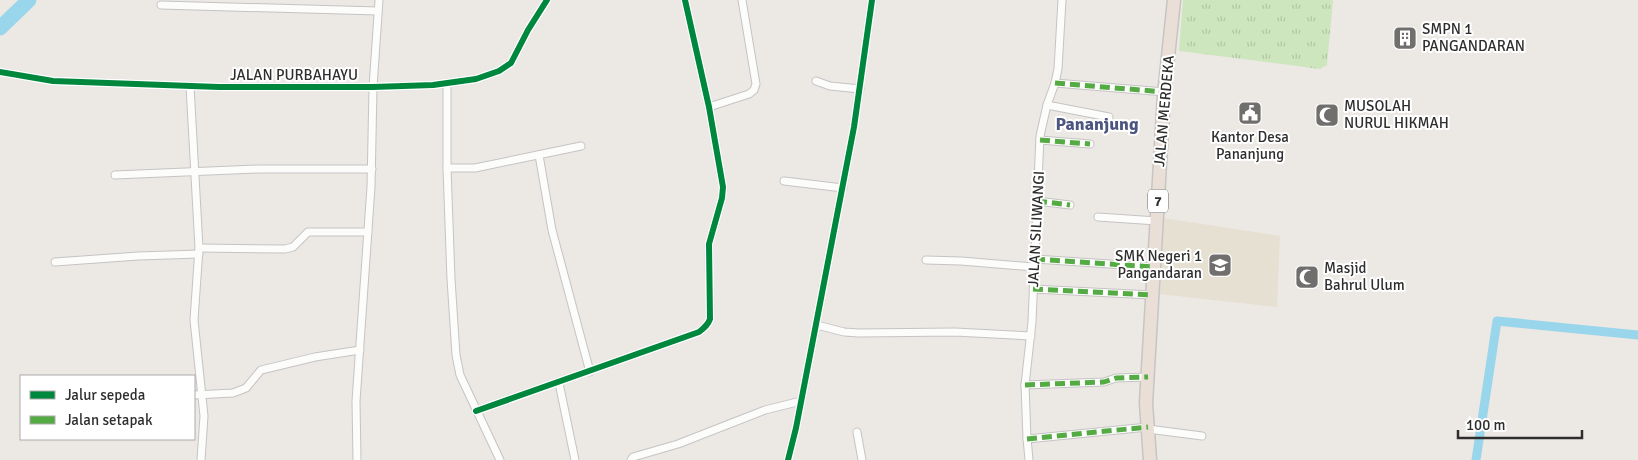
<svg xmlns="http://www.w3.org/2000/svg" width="1638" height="460" viewBox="0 0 1638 460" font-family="Signika,sans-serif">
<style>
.education{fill:#e6e0d3}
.park{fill:url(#park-tufts)}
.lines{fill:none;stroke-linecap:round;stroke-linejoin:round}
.canal{stroke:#99d6ec;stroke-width:9}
.river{stroke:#99d6ec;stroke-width:15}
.street-casing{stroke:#c5c4c5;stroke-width:9}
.highway-casing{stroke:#c6c5c4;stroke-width:15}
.street{stroke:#fcfcfb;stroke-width:7}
.highway{stroke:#eadfd6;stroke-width:12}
.quiet{stroke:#54ab44;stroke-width:5;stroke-dasharray:10 5;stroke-linecap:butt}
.cycleway-casing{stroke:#fff;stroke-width:9}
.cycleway{stroke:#00873e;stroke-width:6}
.labels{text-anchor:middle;stroke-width:4;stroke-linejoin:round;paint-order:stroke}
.shield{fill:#fff;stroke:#6d6d6d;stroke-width:1}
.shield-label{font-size:14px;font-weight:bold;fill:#2e2e2e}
.poi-label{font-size:15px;fill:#2e2e2e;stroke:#fff;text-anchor:start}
.street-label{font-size:15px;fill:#2e2e2e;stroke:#fff}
.quarter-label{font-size:18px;font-weight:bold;fill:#4d5680;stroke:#fff}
</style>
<defs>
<pattern id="park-tufts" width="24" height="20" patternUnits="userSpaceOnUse" patternTransform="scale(1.25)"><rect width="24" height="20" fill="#cee6be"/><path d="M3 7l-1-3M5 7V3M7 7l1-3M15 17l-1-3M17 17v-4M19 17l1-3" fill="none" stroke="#b1c6a4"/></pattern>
</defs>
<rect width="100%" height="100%" fill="#ece8e4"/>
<polygon class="education" points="1164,218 1280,236 1277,307 1159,294"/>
<polygon class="park" points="1183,0 1333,0 1327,65 1320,69 1179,51"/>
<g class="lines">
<polyline class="canal" points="1476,460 1497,321 1638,335"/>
<polyline class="river" points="0,28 29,0"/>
<g class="street-casing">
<g id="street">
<polyline points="161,5 378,11"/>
<polyline points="0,72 53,81 219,87 373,87 433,85 476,79 499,71 511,63 528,30 547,0"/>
<polyline points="816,81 830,86 860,89"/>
<polyline points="447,83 447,168 451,279 456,355 460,375 500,460"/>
<polyline points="1055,83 1165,92"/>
<polyline points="190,86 199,248 194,320 204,416 201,460"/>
<polyline points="1047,105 1109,117"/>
<polyline points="709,107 749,94 754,90 756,84 742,0"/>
<polyline points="1040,140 1090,144"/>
<polyline points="539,155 552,230 590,372"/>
<polyline points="447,168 475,168 581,146"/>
<polyline points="115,175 258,169 372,169"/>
<polyline points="784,181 843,188"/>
<polyline points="1037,201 1070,205"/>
<polyline points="1098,217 1157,221"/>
<polyline points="199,248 285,249 293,247 308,232 368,232"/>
<polyline points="1035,259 1154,267"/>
<polyline points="926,260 961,261 1034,267"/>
<polyline points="55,262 138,256 199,254"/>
<polyline points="1033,289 1152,295"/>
<polyline points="817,325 844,332 859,333 955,332 1031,336"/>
<polyline points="559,383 575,460"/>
<polyline points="1025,385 1104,382 1116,378 1148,377"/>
<polyline points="194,395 233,393 246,388 261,370 315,357 360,350"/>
<path d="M476,411l223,-79c5,-4 9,-7 11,-13l-1,-75 13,-46 1,-11 -14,-80 -24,-107"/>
<polyline points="1148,429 1202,436"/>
<polyline points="857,432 862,460"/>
<polyline points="1027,439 1148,427"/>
<polyline points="357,460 356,401 371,187 373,87 379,0"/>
<polyline points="631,460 633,457 678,444 765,410 801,401"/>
<polyline points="788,460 796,428 854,127 872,0"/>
<polyline points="1029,460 1027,438 1025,385 1032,322 1040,136 1047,105 1055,83 1058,69 1062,0"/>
</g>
</g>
<g class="highway-casing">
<polyline id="highway" points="1150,460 1146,403 1164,95 1174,0"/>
</g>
<use href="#street" class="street"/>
<use href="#highway" class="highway"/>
<g class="quiet">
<polyline points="1055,83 1165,92"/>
<polyline points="1040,140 1090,144"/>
<polyline points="1037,201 1070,205"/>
<polyline points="1035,259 1154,267"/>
<polyline points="1033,289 1152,295"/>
<polyline points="1025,385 1104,382 1116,378 1148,377"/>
<polyline points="1027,439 1148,427"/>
</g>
<g class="cycleway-casing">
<g id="cycleway">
<polyline points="0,72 53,81 219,87 373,87 433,85 476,79 499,71 511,63 528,30 547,0"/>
<path d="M476,411l223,-79c5,-4 9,-7 11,-13l-1,-75 13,-46 1,-11 -14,-80 -24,-107"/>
<polyline points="788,460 796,428 854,127 872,0"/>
</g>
</g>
<use href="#cycleway" class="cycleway"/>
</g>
<defs>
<g id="building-square" transform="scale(1.25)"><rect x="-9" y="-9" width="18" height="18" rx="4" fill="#706f6e" stroke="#fff"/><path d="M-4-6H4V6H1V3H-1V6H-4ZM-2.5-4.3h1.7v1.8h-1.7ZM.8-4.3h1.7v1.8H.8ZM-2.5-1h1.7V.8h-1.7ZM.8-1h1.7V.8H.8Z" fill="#fff"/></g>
<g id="civic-square" transform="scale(1.25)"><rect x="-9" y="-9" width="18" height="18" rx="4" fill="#706f6e" stroke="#fff"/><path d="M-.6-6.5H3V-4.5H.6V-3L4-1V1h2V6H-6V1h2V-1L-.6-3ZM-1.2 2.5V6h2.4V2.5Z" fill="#fff"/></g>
<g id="mosque-square" transform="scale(1.25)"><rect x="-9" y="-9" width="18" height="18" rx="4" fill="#706f6e" stroke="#fff"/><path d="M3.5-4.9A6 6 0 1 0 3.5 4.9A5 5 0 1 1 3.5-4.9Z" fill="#fff"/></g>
<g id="school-square" transform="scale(1.25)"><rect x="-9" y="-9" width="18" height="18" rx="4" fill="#706f6e" stroke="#fff"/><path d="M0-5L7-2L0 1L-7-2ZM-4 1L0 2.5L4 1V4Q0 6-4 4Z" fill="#fff"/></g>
</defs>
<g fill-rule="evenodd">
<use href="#building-square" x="1405" y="38"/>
<use href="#civic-square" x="1250" y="113"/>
<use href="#mosque-square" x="1327" y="115"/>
<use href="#school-square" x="1220" y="265"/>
<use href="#mosque-square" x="1307" y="277"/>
</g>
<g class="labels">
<rect class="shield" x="1148" y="189.5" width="20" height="23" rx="4"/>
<g class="shield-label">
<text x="1158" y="206">7</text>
</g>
<g class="poi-label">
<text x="1422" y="34">SMPN 1<tspan x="1422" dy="17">PANGANDARAN</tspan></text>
<text x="1344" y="111">MUSOLAH<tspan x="1344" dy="17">NURUL HIKMAH</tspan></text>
<text x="1250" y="142" text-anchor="middle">Kantor Desa<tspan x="1250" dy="17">Pananjung</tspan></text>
<text x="1202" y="261" text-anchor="end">SMK Negeri 1<tspan x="1202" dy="17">Pangandaran</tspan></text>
<text x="1324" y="273">Masjid<tspan x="1324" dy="17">Bahrul Ulum</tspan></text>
</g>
<g class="street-label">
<text x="294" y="80">JALAN PURBAHAYU</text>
<text transform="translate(1164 111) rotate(-85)" y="5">JALAN MERDEKA</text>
<text transform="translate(1036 229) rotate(-87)" y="5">JALAN SILIWANGI</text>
</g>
<g class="quarter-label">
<text x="1097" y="130">Pananjung</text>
</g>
</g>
<rect x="20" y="375" width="175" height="65" fill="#ffffff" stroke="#ababab"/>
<rect x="30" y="391" width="25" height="8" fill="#00873e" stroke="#ababab"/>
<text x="65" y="400" font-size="15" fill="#2e2e2e">Jalur sepeda</text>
<rect x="30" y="416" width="25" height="8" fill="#54ab44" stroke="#ababab"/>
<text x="65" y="425" font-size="15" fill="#2e2e2e">Jalan setapak</text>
<path d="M1458 430v8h124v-8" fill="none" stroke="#2e2e2e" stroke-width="2.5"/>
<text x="1466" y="430" font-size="15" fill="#2e2e2e" stroke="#ffffff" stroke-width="4" paint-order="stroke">100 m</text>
</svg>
